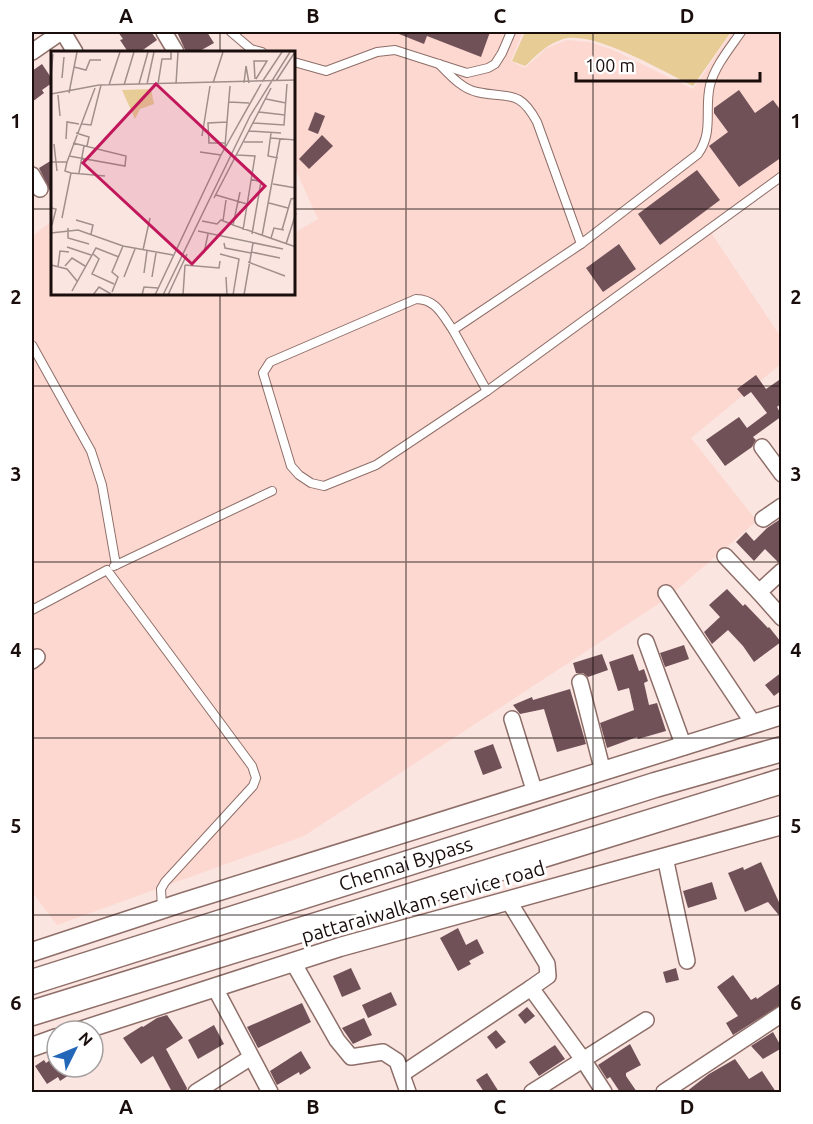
<svg xmlns="http://www.w3.org/2000/svg" width="813" height="1124" viewBox="0 0 813 1124" font-family="Ubuntu,sans-serif">
<style>
.built{fill:#fdd8d1}
.green{fill:#e8cc96}
.building{fill:#705158}
.lines{fill:none;stroke-linecap:round;stroke-linejoin:round}
.service-casing{stroke:#8e6e68;stroke-width:10}
.minor-casing{stroke:#8e6e68;stroke-width:18}
.tertiary-casing{stroke:#8e6e68;stroke-width:21}
.trunk-casing{stroke:#8e6e68;stroke-width:27}
.service{stroke:#fff;stroke-width:8}
.minor{stroke:#fff;stroke-width:15}
.tertiary{stroke:#fff;stroke-width:18}
.trunk{stroke:#fff;stroke-width:24}
.grid{fill:none;stroke:#1a0e0c;stroke-width:1.5;stroke-opacity:0.55}
.labels{text-anchor:middle;stroke-width:6;stroke-linejoin:round;paint-order:stroke}
.street-label{font-size:20px;fill:#1a0e0c;stroke:#fff}
.inset-road{fill:none;stroke:#a18f8c;stroke-width:1.5}
.view{fill:#c2185b;fill-opacity:0.15;stroke:#c2185b;stroke-width:3}
.inset-edge{fill:none;stroke:#1a0e0c;stroke-width:3}
.neatline{fill:none;stroke:#1a0e0c;stroke-width:2}
.grid-label{font-size:20px;text-anchor:middle;font-weight:bold;fill:#1a0e0c}
</style>
<rect width="100%" height="100%" fill="#fbe5e1"/>
<polygon class="built" points="233,32 523,32 511,61 525,68 547,48 567,40 589,42 611,49 693,89 732,32 781,32 781,171 712,234 781,337 781,364 691,438 757,521 666,599 304,836 57,925 32,892 32,236 52,221 52,294 294,294 294,233 318,219 294,166 294,52 242,52"/>
<path class="green" d="M525,32h206l-38,54c-29,-14 -99,-56 -130,-47 -16,5 -26,16 -38,27l-13,-5z"/>
<g class="building">
<polygon points="118,32 151,32 157,40 140,52 128,52 120,40 123,39"/>
<polygon points="177,32 207,32 214,43 198,52 186,52"/>
<polygon points="394,32 490,32 481,57 427,36 424,44"/>
<polygon points="42,64 52,79 52,83 42,90 44,93 32,102 32,71"/>
<polygon points="739,90 755,113 773,100 782,112 782,157 739,187 709,146 728,132 714,113 714,108"/>
<polygon points="315,112 325,116 318,134 308,130"/>
<polygon points="322,135 333,146 309,169 299,159"/>
<polygon points="52,160 52,195 39,168"/>
<polygon points="697,170 720,200 660,245 638,214"/>
<polygon points="619,244 636,269 603,292 586,268"/>
<polygon points="756,375 766,389 782,378 782,403 777,407 782,416 753,437 756,440 752,447 725,466 706,440 739,417 747,428 767,413 751,392 744,397 737,389"/>
<polygon points="782,518 782,561 778,562 765,549 754,561 736,542 746,532 754,541 767,528"/>
<polygon points="727,589 743,606 745,604 768,628 769,627 781,642 754,662 743,646 728,630 712,644 704,632 720,617 709,605"/>
<polygon points="684,645 689,659 665,667 660,653"/>
<polygon points="602,654 608,670 588,677 583,673 576,673 573,663"/>
<polygon points="633,654 639,671 644,669 648,681 644,683 649,705 657,703 666,731 638,739 637,737 607,748 600,723 634,710 629,688 618,691 609,662"/>
<polygon points="782,672 782,690 774,696 765,685"/>
<polygon points="570,689 586,744 557,752 544,709 520,714 513,705 532,697 533,700"/>
<polygon points="493,744 502,768 483,775 474,751"/>
<polygon points="761,862 782,909 782,919 768,902 745,912 728,873 743,867 744,870"/>
<polygon points="712,882 717,899 688,908 683,891"/>
<polygon points="458,928 466,945 477,939 484,953 469,961 471,964 458,971 440,938"/>
<polygon points="351,968 361,989 342,997 333,976"/>
<polygon points="676,968 679,980 666,983 663,972"/>
<polygon points="733,975 751,1000 756,997 757,999 782,982 782,1004 733,1035 726,1023 738,1016 717,987"/>
<polygon points="391,992 397,1005 368,1018 362,1005"/>
<polygon points="302,1003 311,1022 258,1048 247,1027"/>
<polygon points="527,1007 535,1016 525,1024 518,1015"/>
<polygon points="167,1015 183,1038 166,1049 187,1088 186,1092 172,1092 153,1056 141,1064 123,1038 142,1026 143,1027 157,1018"/>
<polygon points="364,1018 372,1035 353,1044 342,1028"/>
<polygon points="214,1025 224,1044 198,1059 188,1040"/>
<polygon points="496,1030 506,1042 496,1049 487,1037"/>
<polygon points="773,1032 782,1048 763,1059 751,1046"/>
<polygon points="630,1044 641,1065 626,1073 626,1076 637,1092 620,1092 610,1077 607,1079 598,1065"/>
<polygon points="555,1045 565,1059 539,1076 529,1062"/>
<polygon points="301,1051 311,1068 300,1075 299,1072 277,1085 270,1071"/>
<polygon points="57,1055 57,1067 81,1067 60,1081 58,1077 47,1084 35,1066 44,1060 46,1063"/>
<polygon points="735,1059 749,1079 762,1071 776,1092 686,1092 709,1074"/>
<polygon points="487,1073 499,1092 484,1092 476,1080"/>
</g>
<g class="lines">
<g class="service-casing">
<g id="service">
<polyline points="231,32 251,49 262,52"/>
<polyline points="294,62 326,71 377,52 395,50 467,73 488,68 495,64 502,53 511,32"/>
<path d="M439,64c11,11 23,25 38,28 31,7 42,-4 60,30l44,122"/>
<path d="M453,330c-10,-14 -17,-31 -37,-31l-146,63 -7,11 28,93 8,9 12,8 13,3 52,-21 111,-74 295,-215"/>
<polyline points="32,345 91,451 102,485 116,565"/>
<path d="M487,391l-34,-61 128,-86 117,-90c16,-23 6,-43 12,-69 5,-19 20,-37 31,-53"/>
<polyline points="114,566 272,491"/>
<polyline points="32,610 107,570 252,766 256,778 253,786 165,882 161,889 162,908"/>
</g>
</g>
<g class="minor-casing">
<g id="minor">
<polyline points="63,32 75,52"/>
<polyline points="164,32 176,52"/>
<polyline points="32,52 61,32"/>
<polyline points="32,175 40,189"/>
<polyline points="762,447 782,474"/>
<polyline points="763,519 782,506"/>
<polyline points="725,556 759,592"/>
<polyline points="782,571 759,592 782,618"/>
<polyline points="666,593 753,723"/>
<polyline points="646,642 684,747"/>
<polyline points="32,661 37,657"/>
<polyline points="580,682 603,772"/>
<polyline points="512,719 535,793"/>
<polyline points="665,857 687,961"/>
<polyline points="508,900 547,964 548,976 531,988 584,1061 604,1092"/>
<polyline points="293,962 337,1040 351,1057 383,1052 397,1061 408,1092"/>
<polyline points="215,988 270,1092"/>
<polyline points="402,1074 531,988"/>
<polyline points="196,1092 250,1058"/>
<polyline points="532,1092 646,1020"/>
<polyline points="664,1092 782,1014"/>
</g>
</g>
<g class="tertiary-casing">
<g id="tertiary">
<polyline points="32,952 184,902 782,715"/>
<polyline points="80,1031 340,947 782,825"/>
<polyline points="32,1047 57,1038"/>
</g>
</g>
<g class="trunk-casing">
<g id="trunk">
<path id="s1" d="M32,982l623,-197 127,-36"/>
<polyline points="32,1013 782,781"/>
</g>
</g>
<use href="#service" class="service"/>
<use href="#minor" class="minor"/>
<use href="#tertiary" class="tertiary"/>
<use href="#trunk" class="trunk"/>
</g>
<path class="grid" d="M220,32v20M406,32v1060M593,32v1060M32,209h20M294,209h488M220,294v798M32,386h750M32,562h750M32,738h750M32,915h750"/>
<g class="labels">
<g class="street-label">
<text dy="7" stroke="none"><textPath href="#s1" startOffset="392">Chennai Bypass</textPath></text>
<text transform="translate(423 902) rotate(-16)" y="7">pattaraiwalkam service road</text>
</g>
</g>
<g transform="translate(51 51)">
<rect width="244" height="244" fill="#fbe5e1"/>
<path d="M100,38l3,15 -14,5 -5,10 -13,-29z" fill="#e8cc96"/>
<path class="inset-road" d="M23,16l12,3 4,-10h11M0,25l2,-22M11,27l2,-21M204,28l-1,-18h13l-11,18M225,30l19,-29M211,31l20,-30M162,32l10,-31M193,32l2,-17 3,17M88,33l9,-32M96,33l7,-32M107,33l4,-25h9v-7M125,33l2,-32M58,34l11,-33M73,34l10,-33M18,42l8,-41M0,43l48,-9 197,-5M7,44l2,21M215,48l20,4M178,51l20,1M208,61l26,3M202,72l31,2 3,-41M31,73l9,1 10,-40M198,80l32,2M25,82l13,4 -2,9M220,82l-3,23 10,2M151,85l8,-50M219,87l26,2M15,88l1,-17 12,2M193,91h19M174,92h-16l-1,-20 19,-1M3,93l3,27M174,95l5,-60M149,101l21,3M186,104l18,1 -12,74M18,105l56,10 1,-10 -53,-13M0,111h16l-2,9 6,2 -9,45M16,111l28,-74M20,122l34,3M28,122l5,-27M200,128l10,3 -9,52M222,133l23,4M189,141l-7,33 63,22M165,144l31,9M163,147l57,-110M218,152l19,5M0,157l5,1 -4,16M25,169l17,5 -2,9M151,170l15,3 4,-4 12,5M172,170l3,-21M17,177v10l21,6M231,179l9,-31 5,-1M147,180l85,18M0,182l27,-3 45,16 50,9M211,185l18,-97M220,187l3,-10 10,2M173,192l1,5 26,5M235,193l10,-31M16,196l24,8M92,199l7,-32M200,201l29,6M153,202l4,-19M42,203l6,5 -7,15 22,10M169,203l19,5 -6,36M197,211l37,14M0,214l16,4 10,12M134,214l34,3 1,-7M14,215l7,-8 13,8M7,216l2,-16 9,1M93,222l3,-22M73,226l11,-28M101,226l4,-24M175,226l1,18M21,240l24,-43 23,9M61,241l6,-15 -6,-5 11,-26M42,244l6,-8 12,7M91,244l2,-8 14,1M104,244l66,-140 40,-71M112,244l87,-179 40,-64M117,244l19,-41M132,244l2,-30M193,244l9,-52"/>
<path class="view" d="M105,33l109,102 -73,78 -109,-101z"/>
<rect width="244" height="244" class="inset-edge"/>
</g>
<rect width="813" height="1124" fill="none" stroke="#ffffff" stroke-width="66"/>
<g transform="translate(75 1049) rotate(47)"><circle r="28" fill="#ffffff" stroke="#a39f9e" stroke-width="1.5"/>
<path d="M0-4.5L10 22L0 15L-10 22Z" fill="#2367b8"/>
<text y="-9" font-size="16" font-weight="bold" text-anchor="middle" fill="#1a0e0c">N</text>
</g>
<path d="M576 72v9h184v-9" fill="none" stroke="#1a0e0c" stroke-width="3"/>
<text x="585" y="72" font-size="18" fill="#1a0e0c" stroke="#ffffff" stroke-width="4.5" paint-order="stroke">100 m</text>
<rect x="33" y="33" width="747" height="1058" class="neatline"/>
<g class="grid-label">
<text x="126" y="23">A</text>
<text x="313" y="23">B</text>
<text x="500" y="23">C</text>
<text x="687" y="23">D</text>
<text x="16" y="128">1</text>
<text x="796" y="128">1</text>
<text x="16" y="304">2</text>
<text x="796" y="304">2</text>
<text x="16" y="481">3</text>
<text x="796" y="481">3</text>
<text x="16" y="657">4</text>
<text x="796" y="657">4</text>
<text x="16" y="833">5</text>
<text x="796" y="833">5</text>
<text x="16" y="1010">6</text>
<text x="796" y="1010">6</text>
<text x="126" y="1114">A</text>
<text x="313" y="1114">B</text>
<text x="500" y="1114">C</text>
<text x="687" y="1114">D</text>
</g>
</svg>
